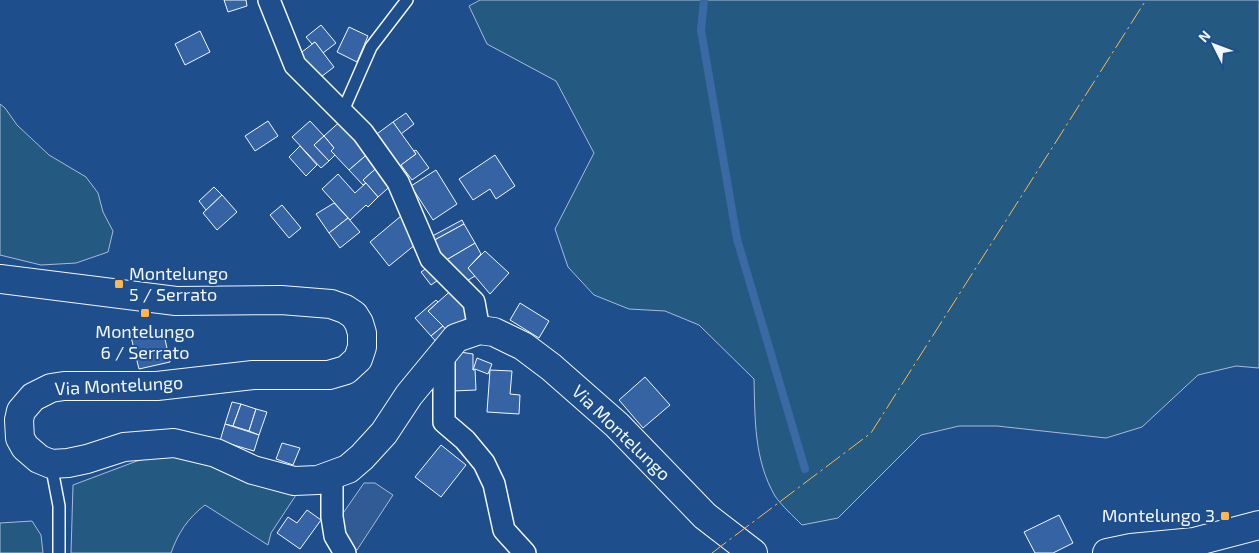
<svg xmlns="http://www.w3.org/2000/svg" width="1259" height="553" viewBox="0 0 1259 553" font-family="'Exo 2',sans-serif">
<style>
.green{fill:#245a82;stroke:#a8bbd7}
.parking{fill:#305b95;stroke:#a8bbd7}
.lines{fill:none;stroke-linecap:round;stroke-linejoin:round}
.stream{stroke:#3b69a3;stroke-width:8}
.building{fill:#3563a3;stroke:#f2f6ff}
.service-casing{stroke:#f2f6ff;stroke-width:14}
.minor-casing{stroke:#f2f6ff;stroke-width:24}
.tertiary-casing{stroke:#f2f6ff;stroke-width:30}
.service{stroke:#1f4e8c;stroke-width:11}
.minor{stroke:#1f4e8c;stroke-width:21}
.tertiary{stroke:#1f4e8c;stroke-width:28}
.power{stroke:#ffb74d;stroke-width:1;stroke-dasharray:18 4 2.5 4;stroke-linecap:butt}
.poi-dot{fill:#ffb74d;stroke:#1f4e8c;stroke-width:2}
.labels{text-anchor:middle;stroke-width:4;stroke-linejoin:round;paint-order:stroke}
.poi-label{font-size:18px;fill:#f2f6ff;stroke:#1f4e8c;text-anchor:start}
.street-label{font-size:18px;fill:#f2f6ff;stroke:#1f4e8c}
</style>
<rect width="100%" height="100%" fill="#1f4e8c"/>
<g class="green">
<path d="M480,0h779v368l-23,-2 -38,9 -56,52 -36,11 -109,-12h-38l-38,9 -83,83 -36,7c-9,-9 -20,-19 -27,-29 -21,-36 -20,-77 -21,-117l-55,-54 -34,-14 -36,-2 -35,-14 -26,-28 -13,-38 39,-76 -38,-72 -69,-37 -18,-38z"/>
<polygon points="0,104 5,108 17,125 49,155 86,177 98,193 103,212 113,231 108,252 76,263 41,265 0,255"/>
<path d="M168,453l43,7 87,32 -27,41 -3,12 -63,-40c-17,13 -27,28 -34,48h-100l2,-68 64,-24z"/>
<polygon points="32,521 41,535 43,553 0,553 0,523"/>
</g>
<polygon class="parking" points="364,483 375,483 393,495 357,550 343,537 339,519"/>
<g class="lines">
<polyline class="stream" points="704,0 701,30 737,239 805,469"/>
</g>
<g class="building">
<polygon points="224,0 246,0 247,6 228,12"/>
<polygon points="321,25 336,43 323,53 315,42 312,44 306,37"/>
<polygon points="349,27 368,36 357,62 337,52"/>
<polygon points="200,31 210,52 185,65 175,44"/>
<polygon points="315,42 334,67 317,80 298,55"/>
<polygon points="406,113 414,124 401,134 393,122"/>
<polygon points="344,118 371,151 349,170 331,151 334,148 324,136"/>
<polygon points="268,121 278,136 255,151 245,136"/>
<polygon points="310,121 324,136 314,145 329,161 321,168 292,137"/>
<polygon points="393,122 416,154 393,171 370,139"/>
<polygon points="324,136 334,148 331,151 335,155 329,161 314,145"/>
<polygon points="300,146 317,165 306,176 289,157"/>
<polygon points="416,150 429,168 412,180 401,165 416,154 414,151"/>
<polygon points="371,151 381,164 363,180 366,183 363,185 349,170"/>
<polygon points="495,155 515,186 496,199 490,189 473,200 459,179"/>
<polygon points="381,164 395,182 378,197 363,180"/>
<polygon points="436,170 457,204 433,220 411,186"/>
<polygon points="338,174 355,193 366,183 378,197 368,207 366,205 350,220 322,189"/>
<polygon points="214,187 222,195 206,210 199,201"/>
<polygon points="222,195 237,212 217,230 203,213"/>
<polygon points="334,203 348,218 329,233 316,214"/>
<polygon points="282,205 301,228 289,238 270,215"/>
<polygon points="401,216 421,240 389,266 370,242"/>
<polygon points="348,218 360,232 340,248 329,233"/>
<polygon points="462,220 464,224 431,242 441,263 475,243 481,254 468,268 475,276 465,282 460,276 453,279 444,266 439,266 425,240"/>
<polygon points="464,224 475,243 441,263 431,242"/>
<polygon points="485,251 509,273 490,294 468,268"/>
<polygon points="434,263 444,276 431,285 421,272"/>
<polygon points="455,287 475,310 449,333 428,311"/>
<polygon points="436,300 438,302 428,311 443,326 431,336 415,318"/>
<polygon points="520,303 549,321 539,338 510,320"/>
<polygon points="443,326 453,338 442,348 431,336"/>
<polygon points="163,330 170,362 139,369 131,337"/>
<polygon points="454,351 473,354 473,370 475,369 476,390 453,391"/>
<polygon points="477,358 492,364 488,374 475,369 473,370"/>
<polygon points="490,370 512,371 510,394 520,395 519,414 487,412"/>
<polygon points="645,377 670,405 643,428 619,400"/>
<polygon points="232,402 241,404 233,426 225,424"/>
<polygon points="241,404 256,409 249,431 233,426"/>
<polygon points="256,409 267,412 259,435 249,431"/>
<polygon points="225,424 259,435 254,451 220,441"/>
<polygon points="282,443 300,448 293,465 276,459"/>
<polygon points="441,445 466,465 441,497 415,477"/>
<polygon points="307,510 321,520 300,549 277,533 288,517 297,523"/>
<polygon points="1059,515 1073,543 1053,553 1035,553 1024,532"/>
</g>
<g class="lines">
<g class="service-casing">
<g id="service">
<polyline points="342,113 371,47 407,0"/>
<polyline points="51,464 59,506 59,553"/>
</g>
</g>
<g class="minor-casing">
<g id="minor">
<polyline points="269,0 295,65 363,133 398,182 431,259 474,302 479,330"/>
<polyline points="444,354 444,422 465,440 484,463 494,484 504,530 525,553"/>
<polyline points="332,476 332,517 335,536 345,553"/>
</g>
</g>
<g class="tertiary-casing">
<g id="tertiary">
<polyline points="0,279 176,301 281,300 331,304 345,309 354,315 359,323 362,333 362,347 358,359 346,370 329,375 253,375 157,386 64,386 51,388 33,397 21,411 19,420 20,438 25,447 39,459 51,464 68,463 87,459 124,447 174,443 216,453 253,470 294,481 318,480 348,469 362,457 384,433 409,395 456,338 479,330 494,332 523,346 551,367 617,425 705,516 753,553"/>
<polyline points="1107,553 1131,548 1194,542 1259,525"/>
</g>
</g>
<use href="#service" class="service"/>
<use href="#minor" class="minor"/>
<use href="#tertiary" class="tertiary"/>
<polyline class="power" points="712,553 871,433 1146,0"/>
</g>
<g class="poi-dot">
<rect x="114" y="279" width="10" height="10" rx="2.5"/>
<rect x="140" y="308" width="10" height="10" rx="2.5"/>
<rect x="1220" y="511" width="10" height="10" rx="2.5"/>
</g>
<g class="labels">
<g class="poi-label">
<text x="129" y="280">Montelungo<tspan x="129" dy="21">5 / Serrato</tspan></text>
<text x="145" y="338" text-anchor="middle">Montelungo<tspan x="145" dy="21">6 / Serrato</tspan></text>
<text x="1215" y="522" text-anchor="end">Montelungo 3</text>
</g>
<g class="street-label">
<text transform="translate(119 386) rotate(-3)" y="6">Via Montelungo</text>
<text transform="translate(621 433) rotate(44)" y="6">Via Montelungo</text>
</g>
</g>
<g transform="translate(1214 45) rotate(312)" stroke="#1f4e8c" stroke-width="4" paint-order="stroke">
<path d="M0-4L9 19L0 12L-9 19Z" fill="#f2f6ff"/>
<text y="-8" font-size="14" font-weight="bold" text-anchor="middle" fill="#f2f6ff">N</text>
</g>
</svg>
